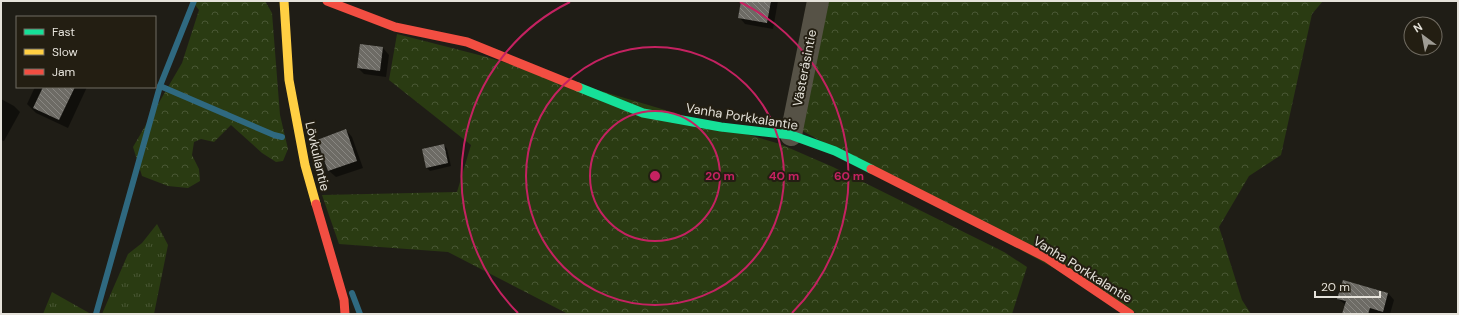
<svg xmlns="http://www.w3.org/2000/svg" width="1459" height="315" viewBox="0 0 1459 315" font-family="'DM Sans',sans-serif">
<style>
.grass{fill:url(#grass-tufts)}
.forest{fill:url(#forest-crowns)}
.shadow{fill:#0007}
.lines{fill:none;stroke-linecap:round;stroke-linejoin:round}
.stream{stroke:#2f6980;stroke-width:6}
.building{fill:url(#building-back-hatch)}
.street{stroke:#565246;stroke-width:22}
.fast{stroke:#16e098;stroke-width:9}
.slow{stroke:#ffcf43;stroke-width:9}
.jam{stroke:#f24e42;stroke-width:9}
.ring{fill:none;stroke:#c42261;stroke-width:2}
.labels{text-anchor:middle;stroke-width:4;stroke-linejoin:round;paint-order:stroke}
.street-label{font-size:13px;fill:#e5e2da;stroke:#231e12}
.centre{fill:#c42261;stroke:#231e12;stroke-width:2}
.ring-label{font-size:12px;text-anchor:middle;font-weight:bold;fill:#c42261;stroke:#231e12;stroke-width:4;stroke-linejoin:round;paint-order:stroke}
</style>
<defs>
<pattern id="grass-tufts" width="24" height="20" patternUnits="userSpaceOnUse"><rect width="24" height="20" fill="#2a3b12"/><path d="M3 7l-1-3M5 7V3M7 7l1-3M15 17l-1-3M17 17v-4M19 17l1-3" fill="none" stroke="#495734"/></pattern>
<pattern id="forest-crowns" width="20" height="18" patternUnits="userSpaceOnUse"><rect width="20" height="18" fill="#2a3b12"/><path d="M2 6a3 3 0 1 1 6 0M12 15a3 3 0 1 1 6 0" fill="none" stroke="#495734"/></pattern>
<pattern id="building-back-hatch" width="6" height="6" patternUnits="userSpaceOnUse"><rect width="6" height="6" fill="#6d6b65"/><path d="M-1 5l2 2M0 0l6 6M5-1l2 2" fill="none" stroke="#898782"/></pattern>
</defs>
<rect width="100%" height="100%" fill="#1f1d16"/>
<g class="grass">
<polygon points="157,224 168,245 154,314 102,314 128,254 142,243"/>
<polygon points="52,292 91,314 43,314"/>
</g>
<g class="forest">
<polygon points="192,1 265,1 272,13 280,115 288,149 283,161 276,162 262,153 231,125 214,142 201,139 194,142 192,155 199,169 200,181 188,188 168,186 142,176 133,147 182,63 199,10"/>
<polygon points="824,1 1323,1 1312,14 1281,155 1249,176 1219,227 1242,300 1251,314 1138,314 799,129"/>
<polygon points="397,34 483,56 780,144 833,167 1004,252 1027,267 1012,314 568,314 448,252 339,244 322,195 457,192 471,145 389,80"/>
</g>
<g class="shadow">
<polygon points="742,1 778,1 773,29 745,24 739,17"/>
<polygon points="383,48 389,55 386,77 364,74 358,68"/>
<polygon points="35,87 87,87 68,128 36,113 27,104"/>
<polygon points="1,99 14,106 20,112 4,141 1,140"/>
<polygon points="346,130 352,137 363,168 336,177 329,171 318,140"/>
<polygon points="444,145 447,149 451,166 430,171 427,168"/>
<polygon points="1388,293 1394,300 1390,314 1343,314 1346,305 1338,299"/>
</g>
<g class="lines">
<g class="stream">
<polyline points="194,1 160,86 274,135 282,137"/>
<polyline points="352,293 360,314"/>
<polyline points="96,314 160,86"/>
</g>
</g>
<g class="building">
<polygon points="741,1 771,1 767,23 738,18"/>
<polygon points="360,44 383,47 380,71 357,68"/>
<polygon points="43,87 75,87 59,120 33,108"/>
<polygon points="346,129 357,161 328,171 317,140"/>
<polygon points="444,144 448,163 426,168 422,149"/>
<polygon points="1343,280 1388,293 1383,312 1370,308 1368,314 1342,314 1346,301 1337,299"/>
</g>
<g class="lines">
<polyline class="street" points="791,135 818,1"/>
<polyline class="fast" points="578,87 643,113 721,127 791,135 835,151 871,169"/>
<polyline class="slow" points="284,1 289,80 305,165 316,204"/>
<g class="jam">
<polyline points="327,1 395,27 467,42 578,87"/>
<polyline points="871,169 1047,258 1130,314"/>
<polyline points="316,204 344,300 345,314"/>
</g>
</g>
<g class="ring">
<circle cx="655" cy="176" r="65"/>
<circle cx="655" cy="176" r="129"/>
<path d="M518 313A194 194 0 0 1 570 2M740 2A194 194 0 0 1 792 313"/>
</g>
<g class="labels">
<g class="street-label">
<text transform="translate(804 68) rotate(-79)" y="5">Västeråsintie</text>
<text transform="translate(742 116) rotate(9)" y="5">Vanha Porkkalantie</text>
<text transform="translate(318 156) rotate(77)" y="5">Lövkullantie</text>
<text transform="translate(1083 269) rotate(32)" y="5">Vanha Porkkalantie</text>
</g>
</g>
<circle cx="655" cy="176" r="6" class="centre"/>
<g class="ring-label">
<text x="720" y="180">20 m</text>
<text x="784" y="180">40 m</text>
<text x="849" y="180">60 m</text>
</g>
<rect width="1459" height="315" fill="none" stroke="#e5e2da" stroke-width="4"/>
<rect x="16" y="16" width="140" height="72" fill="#231e12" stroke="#716c62"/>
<rect x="24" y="29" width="20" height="6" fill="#16e098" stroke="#716c62"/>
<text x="52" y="36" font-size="12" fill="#e5e2da">Fast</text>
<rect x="24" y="49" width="20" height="6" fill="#ffcf43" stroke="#716c62"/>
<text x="52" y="56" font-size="12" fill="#e5e2da">Slow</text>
<rect x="24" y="69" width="20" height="6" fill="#f24e42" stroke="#716c62"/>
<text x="52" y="76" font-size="12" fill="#e5e2da">Jam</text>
<g transform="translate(1423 36) rotate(328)"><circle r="19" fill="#231e12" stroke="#716c62"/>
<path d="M0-3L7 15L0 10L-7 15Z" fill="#a09d95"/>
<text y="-6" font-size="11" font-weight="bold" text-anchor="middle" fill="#e5e2da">N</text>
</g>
<path d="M1315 291v6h65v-6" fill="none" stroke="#e5e2da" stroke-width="2"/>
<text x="1321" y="291" font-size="12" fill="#e5e2da" stroke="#231e12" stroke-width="3" paint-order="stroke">20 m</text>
</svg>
